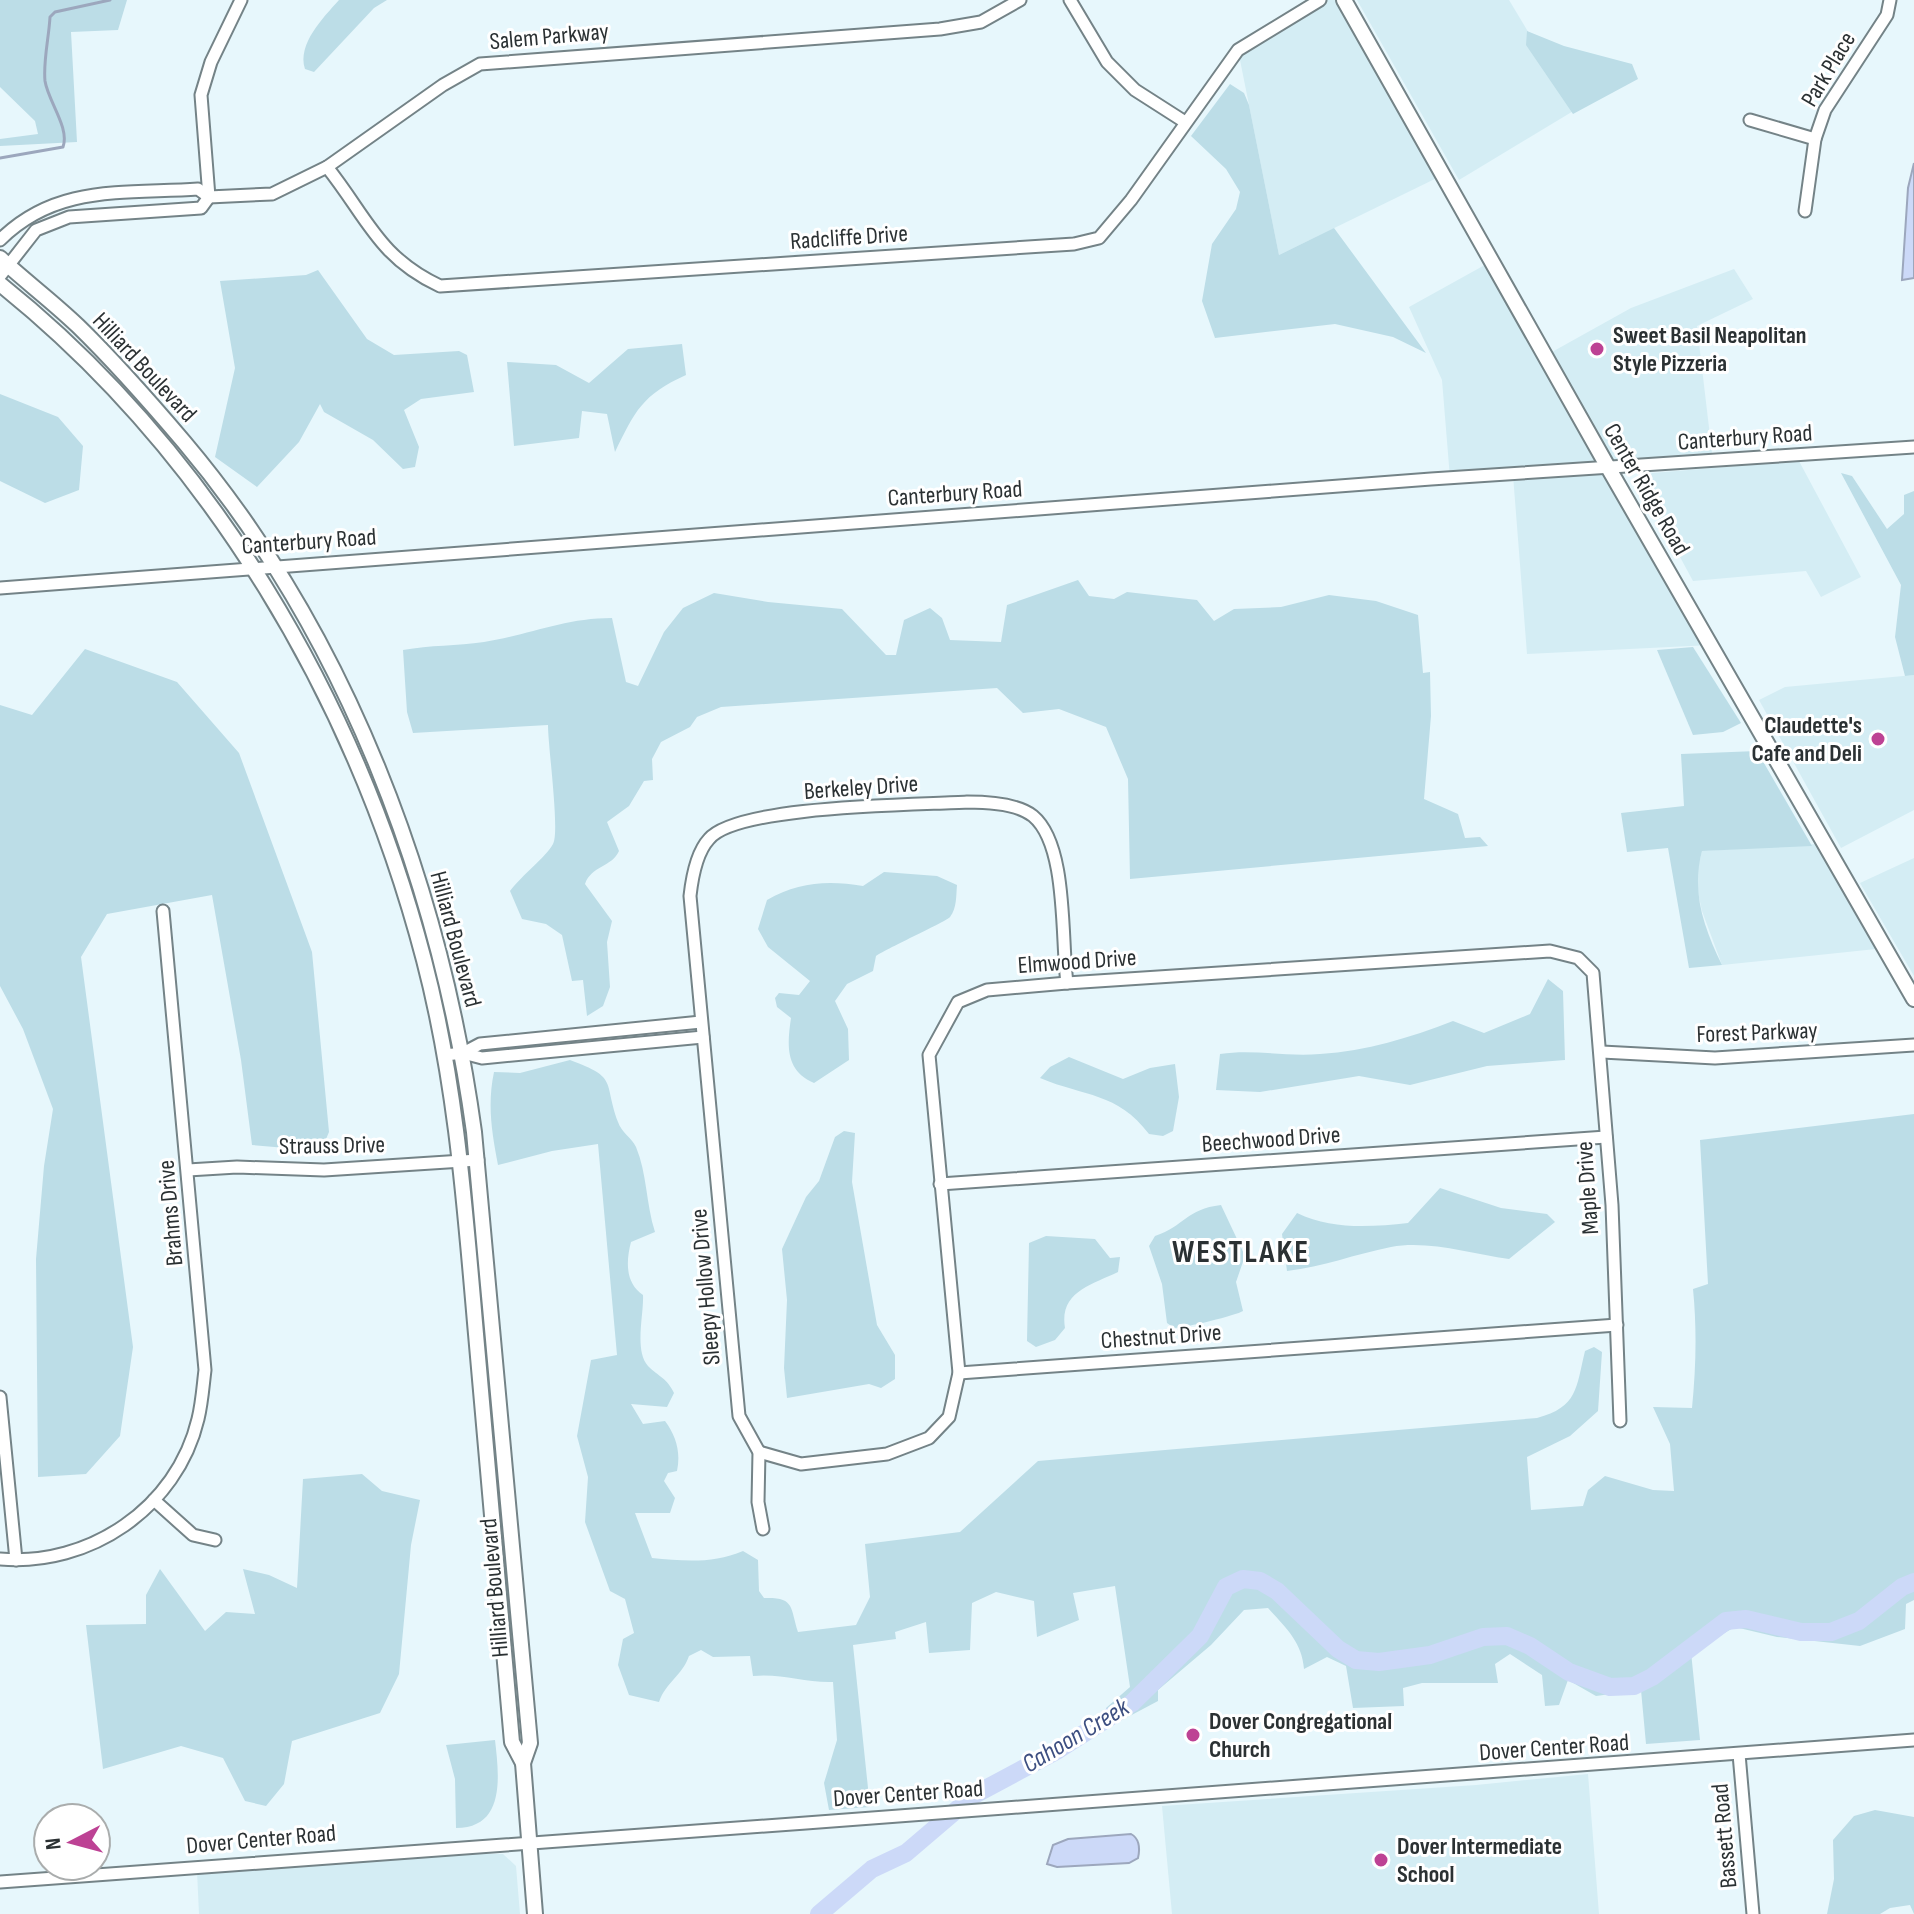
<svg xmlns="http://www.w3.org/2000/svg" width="1914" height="1914" viewBox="0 0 1914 1914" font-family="'Sofia Sans Condensed',sans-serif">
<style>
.built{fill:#d4edf4}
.green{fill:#bcdde7}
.water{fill:#ccd9f8;stroke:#9ca7bd;stroke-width:2}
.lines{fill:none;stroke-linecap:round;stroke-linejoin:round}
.stream{stroke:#9ca7bd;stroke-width:3}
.river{stroke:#ccd9f8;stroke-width:18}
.minor-casing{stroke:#748387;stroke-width:15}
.major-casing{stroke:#748387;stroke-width:18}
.minor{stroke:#fff;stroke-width:11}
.major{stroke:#fff;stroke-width:14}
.poi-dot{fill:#bd4294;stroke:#fff;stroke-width:3}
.labels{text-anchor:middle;stroke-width:6;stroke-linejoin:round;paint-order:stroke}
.street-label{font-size:24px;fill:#2b3133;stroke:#fff}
.poi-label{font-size:24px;font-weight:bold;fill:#2b3133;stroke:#fff;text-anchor:start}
.water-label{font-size:26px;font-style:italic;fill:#3d4f81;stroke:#fff}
.district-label{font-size:32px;font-weight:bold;letter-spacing:2px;fill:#2b3133;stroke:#fff}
</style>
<rect width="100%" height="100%" fill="#e7f7fc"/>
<g class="built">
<polygon points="1320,0 1344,0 1443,175 1279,255 1238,50"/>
<polygon points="1357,0 1509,0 1575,110 1459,180"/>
<polygon points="1492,261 1711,645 1527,654 1513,475 1450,478 1442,380 1409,307"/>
<polygon points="1734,269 1753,299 1697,326 1712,453 1678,460 1612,462 1552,352 1631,308"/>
<polygon points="1799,461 1861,577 1821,597 1806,571 1693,581 1647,496 1645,481 1652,473"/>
<polygon points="1914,675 1914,810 1841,848 1759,700 1785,687"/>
<polygon points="1817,844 1876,949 1722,965 1702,911 1695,879 1702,851"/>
<polygon points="1914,858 1914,976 1860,883"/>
<polygon points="1588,1774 1599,1914 1172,1914 1162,1806 1476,1785"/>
<polygon points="470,1854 503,1854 516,1866 520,1914 199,1914 197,1871"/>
</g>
<g class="green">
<polygon points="0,0 127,0 118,30 71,32 77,142 0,146 0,139 38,134 35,121 0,87"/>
<path d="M339,0h48l-13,8 -60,64 -9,-3c-8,-25 18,-51 34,-69z"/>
<polygon points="1527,31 1564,46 1632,64 1638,79 1573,114 1526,45"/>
<polygon points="1230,84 1244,93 1249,105 1279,255 1334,228 1426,353 1393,337 1335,324 1215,338 1202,301 1212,244 1236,209 1240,192 1226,169 1191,136"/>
<polygon points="318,270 367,339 394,355 459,351 467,355 474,392 421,399 404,410 419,447 415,467 403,469 373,440 324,412 320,404 299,442 257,487 215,457 235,368 220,281 306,275"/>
<path d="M682,344l4,31c-44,20 -51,36 -71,77l-8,-38 -25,-3 -3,27 -65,8 -7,-84 49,3 33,18 39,-34z"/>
<polygon points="0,394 58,417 83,446 79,490 45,503 0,481"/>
<polygon points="1841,473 1852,476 1887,529 1904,514 1904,495 1914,491 1914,675 1905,676 1895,637 1901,585"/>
<path d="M1078,580l11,16 25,3 13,-7 70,8 17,21 20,-12 47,-2 48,-12 47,6 42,14 5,58 7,-1 1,44 -7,83 34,15 7,24 15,-1 8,9 -358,33 -2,-100 -22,-52 -47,-18 -36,4 -26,-25 -276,19 -24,10 -7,10 -29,15 -9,17 1,21 -9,1 -15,25 -22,16 12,29c-7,16 -28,15 -34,33l27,37 -5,21 3,45 -7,19 -16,10 -4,-36 -11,1 -10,-46 -16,-11 -24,-5 -12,-28c12,-16 35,-33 43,-47 7,-12 -5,-97 -5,-119l-135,8 -6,-21 -4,-62c27,-5 54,-4 81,-8 45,-7 80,-24 128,-24l14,64 12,4 26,-54 19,-24 31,-15 54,9 74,7 44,46h10l8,-35 26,-12 12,10 8,22 51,2 6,-37z"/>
<polygon points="1693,647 1741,723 1723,732 1693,735 1657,650"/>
<polygon points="85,649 177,682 239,753 312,952 329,1132 321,1151 252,1145 241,1060 212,895 107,914 81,957 133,1347 120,1436 86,1474 38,1477 36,1259 44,1166 53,1109 23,1029 0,986 0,705 32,715"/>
<path d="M1757,751l55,95 -110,5c-11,41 2,77 20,114l-33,3 -21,-120 -41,4 -6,-39 63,-7 -3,-52z"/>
<path d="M884,872l53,4 20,9c-1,11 0,23 -7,32 -3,4 -62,31 -74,39l-3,15 -26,13 -12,17 13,28 1,31 -35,23c-29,-12 -27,-38 -23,-65l-14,-11 -2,-9 4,-5 20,2 11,-14 -42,-34 -10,-18 9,-29c31,-18 61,-20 96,-14z"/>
<path d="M1548,979l15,12 2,69 -78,6 -77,19 -51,-9 -99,16 -44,-2 4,-36c34,-5 66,3 100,0 47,-3 89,-16 133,-33l31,12 46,-19z"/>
<path d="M1069,1057l54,22 27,-11 25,-4 4,33 -6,34 -10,5 -14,-2c-32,-42 -64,-37 -109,-56l10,-11z"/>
<path d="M570,1060c49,18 33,21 48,62 3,10 14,16 18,25 11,26 10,57 19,85l-24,10c-5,19 -6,41 12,53 1,19 -9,56 5,71 11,11 19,12 26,27l-7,14 -36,-3 12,20 22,-3c11,15 16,31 12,50l-9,2 -4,8 11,17 -5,15h-35l17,45c31,3 61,6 91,-7l15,9 1,31 5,7c31,-1 26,9 34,34l58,-7 14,-28 -5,-53 95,-12 78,-71 499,-43c41,-11 39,-30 48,-67l9,-4 8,5 -4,59 -28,25 -43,21 4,53 52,-4 5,-16 17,-14 48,14 21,1 -4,-47 -17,-37 39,1c4,-40 5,-79 1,-119l15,-5 -8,-144 214,-26v486l-8,4 -1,25 -45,17 -83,-9 -42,-10 -44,25 9,88 -54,4 -5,-54 -45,6 -28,-16 -9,25 -14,1 -3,-31 -32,-21 -15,10 3,19h-76l-19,5 1,18 -51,2 -7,-42 -19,-9 -23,12c-2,-27 -18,-41 -36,-61l-24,2 -33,35 -53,45v11l-49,26 -3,-19 24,-21 -15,-101 -42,7 6,27 -42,17 -3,-36 -38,-9 -24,11 -2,47 -41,3 -3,-31 -31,10 1,7 -43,6 17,162 -41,3 -5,-27 13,-43 -4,-58c-28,1 -52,-9 -80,-6l-3,-20 -37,1 -12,-7 -12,6c-7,20 -23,26 -30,46l-30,-7 -11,-30 5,-26 11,-6 -9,-34 -15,-8 -25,-69 3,-45 -11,-41 14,-76 26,-5 -19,-211 -46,7 -54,14c-6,-32 -11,-60 -4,-93l26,1z"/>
<polygon points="844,1131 855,1133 852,1182 877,1325 895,1355 895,1379 881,1388 869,1384 787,1398 784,1368 787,1300 782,1249 806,1197 819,1181 835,1137"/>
<path d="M1440,1188l61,20 46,6 8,8 -46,37c-38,-5 -80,-19 -118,-12 -36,7 -68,20 -104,24l-5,-37 15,-21c35,17 74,14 111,10z"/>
<path d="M1221,1205l24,51 -9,26 7,29c-6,4 -58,17 -69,17l-7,-5 -5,-39 -13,-38 6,-10c30,-10 31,-27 66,-31z"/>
<path d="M1046,1236l49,3 15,19 10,-1 -2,15c-27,13 -59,20 -53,56l-10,12 -19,7 -9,-6 2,-98z"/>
<polygon points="362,1474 382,1491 420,1500 411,1545 399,1674 380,1713 292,1741 284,1784 266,1806 245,1801 223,1758 181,1746 103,1769 86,1625 146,1624 146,1595 160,1569 205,1631 226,1612 255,1614 243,1569 269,1575 297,1588 303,1479"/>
<path d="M495,1740c4,35 11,88 -39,88l-1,-49 -9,-34z"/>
<polygon points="1875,1810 1914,1817 1914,1914 1910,1905 1890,1908 1880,1914 1827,1914 1834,1879 1833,1840 1854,1816"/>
</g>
<g class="water">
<polygon points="1914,163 1914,278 1902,280 1908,188"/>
<path d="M1131,1834c9,5 9,15 7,24l-9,5 -72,4 -10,-3 6,-19 15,-6z"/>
</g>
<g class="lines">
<path class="stream" d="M0,158l63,-11c7,-19 -15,-46 -18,-66 -2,-20 4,-44 5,-64l5,-5 55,-12"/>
<polyline class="river" points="819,1914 872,1869 906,1853 974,1795 1058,1750 1132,1703 1200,1636 1226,1587 1243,1579 1260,1581 1277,1591 1338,1649 1356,1660 1379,1662 1430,1655 1483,1637 1507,1636 1530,1646 1569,1672 1610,1687 1634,1686 1652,1677 1726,1621 1746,1619 1801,1632 1831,1632 1859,1621 1902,1587 1914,1582"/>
<g class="minor-casing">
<g id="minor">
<polyline points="1070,0 1107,62 1135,90 1185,122"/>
<polyline points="1750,120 1815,139"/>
<path d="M327,167c40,50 51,90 113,119l634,-42 25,-6 32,-38 107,-150 82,-50"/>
<polyline points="209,197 272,194 327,167 443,85 480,64 940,29 981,22 1020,0"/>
<polyline points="209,197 201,95 211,62 241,0"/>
<polyline points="1805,211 1815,139 1825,110 1887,15 1890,0"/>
<path d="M0,240c56,-56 124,-46 198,-51l11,8"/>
<polyline points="0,276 36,230 69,217 201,208 209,197"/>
<polyline points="0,588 1431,479 1914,447"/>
<polyline points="1602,1052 1715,1058 1914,1045"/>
<polyline points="463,1053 482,1058 703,1037"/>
<polyline points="445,1055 463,1053 480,1044 701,1022"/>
<polyline points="188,1170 237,1167 324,1170 478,1160"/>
<polyline points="940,1184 1606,1137"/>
<polyline points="959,1373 1617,1325"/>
<polyline points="0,1397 16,1560"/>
<polyline points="759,1452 801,1464 887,1454 929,1438 949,1417 959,1373 929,1055 958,1002 987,990 1067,983 1550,951 1578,958 1593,973 1612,1205 1620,1421"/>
<polyline points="154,1500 193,1535 215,1540"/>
<path d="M763,1529l-5,-27 1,-50 -20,-36 -49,-520c2,-18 6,-43 19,-57 28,-34 208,-34 258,-37 19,0 50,1 66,14 35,29 28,124 34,167"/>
<path d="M0,1559c89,8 177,-51 198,-140 4,-16 5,-33 7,-49l-42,-459"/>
<polyline points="1739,1754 1753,1914"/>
<path d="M0,1882c638,-49 1276,-90 1914,-142"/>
</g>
</g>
<g class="major-casing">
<g id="major">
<polyline points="1344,0 1609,469 1914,999"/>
<path d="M0,258c25,23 53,44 78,68 37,36 72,76 106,116 163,193 256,443 290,690l56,611 -7,20"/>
<path d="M0,284c211,169 356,416 424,676 32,122 41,248 52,374 12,136 24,272 36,408l11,21 12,151"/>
</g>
</g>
<use href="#minor" class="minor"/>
<use href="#major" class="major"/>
</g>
<g class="poi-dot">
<circle cx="1597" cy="349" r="8"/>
<circle cx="1878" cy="739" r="8"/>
<circle cx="1193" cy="1735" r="8"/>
<circle cx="1381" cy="1860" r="8"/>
</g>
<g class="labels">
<g class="street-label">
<text transform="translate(549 36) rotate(-5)" y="8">Salem Parkway</text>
<text transform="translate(1828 69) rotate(-59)" y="8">Park Place</text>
<text transform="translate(849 237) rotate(-4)" y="8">Radcliffe Drive</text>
<text transform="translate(145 367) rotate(47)" y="8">Hilliard Boulevard</text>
<text transform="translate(1745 437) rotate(-4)" y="8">Canterbury Road</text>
<text transform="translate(1647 489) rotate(60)" y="8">Center Ridge Road</text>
<text transform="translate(955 493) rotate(-4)" y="8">Canterbury Road</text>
<text transform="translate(309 541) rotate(-4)" y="8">Canterbury Road</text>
<text transform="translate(861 787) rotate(-4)" y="8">Berkeley Drive</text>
<text transform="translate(456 939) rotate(75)" y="8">Hilliard Boulevard</text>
<text transform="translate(1077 961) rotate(-4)" y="8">Elmwood Drive</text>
<text transform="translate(1757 1032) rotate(-2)" y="8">Forest Parkway</text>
<text transform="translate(1271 1139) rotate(-4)" y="8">Beechwood Drive</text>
<text transform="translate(332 1145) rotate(-1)" y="8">Strauss Drive</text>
<text transform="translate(1587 1188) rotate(-94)" y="8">Maple Drive</text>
<text transform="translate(170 1213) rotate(-95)" y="8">Brahms Drive</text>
<text transform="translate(705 1287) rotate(-95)" y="8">Sleepy Hollow Drive</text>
<text transform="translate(1161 1336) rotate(-4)" y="8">Chestnut Drive</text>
<text transform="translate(494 1588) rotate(-95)" y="8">Hilliard Boulevard</text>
<text transform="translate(1554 1747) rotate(-4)" y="8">Dover Center Road</text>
<text transform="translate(908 1793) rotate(-4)" y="8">Dover Center Road</text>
<text transform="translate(1724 1836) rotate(-95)" y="8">Bassett Road</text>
<text transform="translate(261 1839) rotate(-5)" y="8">Dover Center Road</text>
</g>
<g class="poi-label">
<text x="1613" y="343">Sweet Basil Neapolitan<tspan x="1613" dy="28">Style Pizzeria</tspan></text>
<text x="1862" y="733" text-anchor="end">Claudette's<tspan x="1862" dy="28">Cafe and Deli</tspan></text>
<text x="1209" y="1729">Dover Congregational<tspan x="1209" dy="28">Church</tspan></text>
<text x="1397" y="1854">Dover Intermediate<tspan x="1397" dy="28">School</tspan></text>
</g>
<g class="water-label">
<text transform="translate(1075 1735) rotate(-31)" y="9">Cahoon Creek</text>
</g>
<g class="district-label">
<text x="1241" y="1262">WESTLAKE</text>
</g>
</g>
<g transform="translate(72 1842) rotate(264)"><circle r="38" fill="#ffffff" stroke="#aaadad" stroke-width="2"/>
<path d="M0-6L14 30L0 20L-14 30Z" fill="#bd4294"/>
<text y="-12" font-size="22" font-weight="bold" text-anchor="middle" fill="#2b3133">N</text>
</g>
</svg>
